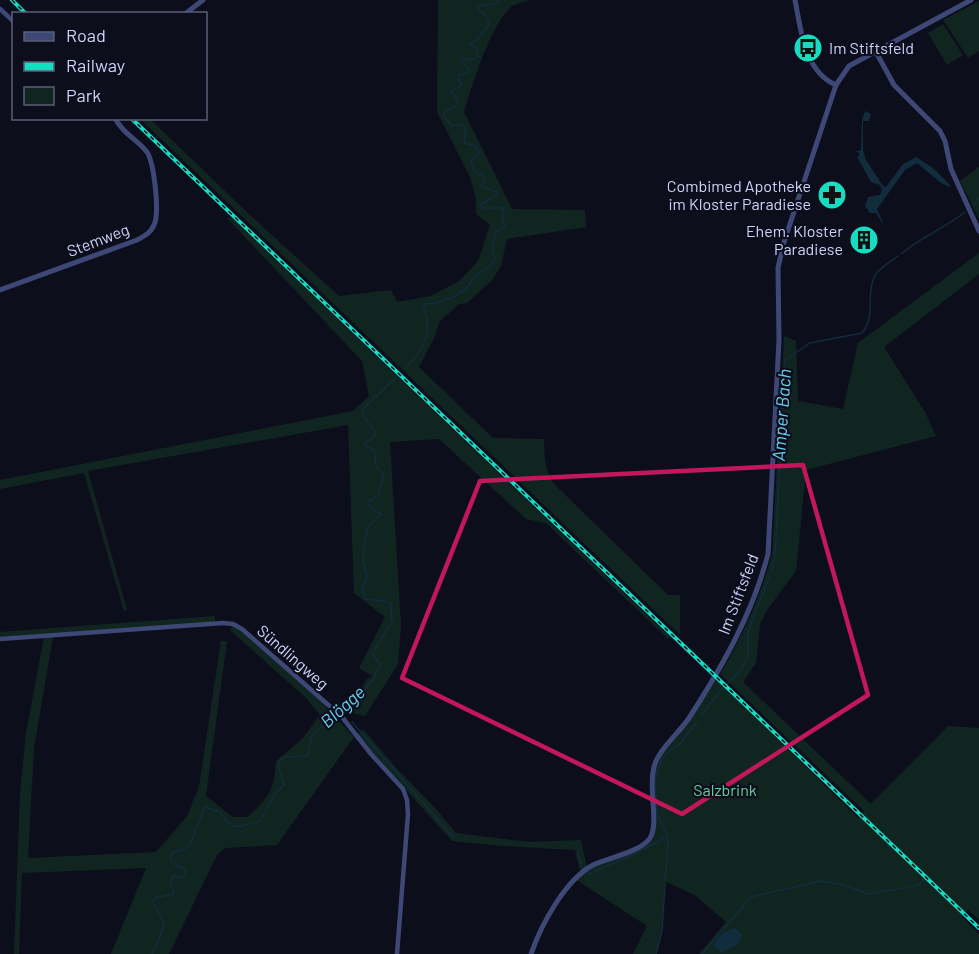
<svg xmlns="http://www.w3.org/2000/svg" width="979" height="954" viewBox="0 0 979 954" font-family="Barlow,sans-serif">
<style>
.green{fill:#112520}
.water{fill:#112c3c}
.lines{fill:none;stroke-linecap:round;stroke-linejoin:round}
.stream{stroke:#112c3c;stroke-width:1.5}
.minor{stroke:#3d4876;stroke-width:4.5}
.tertiary{stroke:#3d4876;stroke-width:5}
.rail-casing{stroke:#17dcc1;stroke-width:4}
.rail{stroke:#0d0e1c;stroke-width:1.5;stroke-dasharray:4.5;stroke-linecap:butt}
.marked{fill:none;stroke:#c2185b;stroke-width:4.5;stroke-linejoin:round}
.labels{text-anchor:middle;stroke-width:4.5;stroke-linejoin:round;paint-order:stroke}
.poi-label{font-size:16px;fill:#cdd3fa;stroke:#0d0e1c;text-anchor:end}
.street-label{font-size:16px;fill:#cdd3fa;stroke:#0d0e1c}
.park-label{font-size:16px;fill:#62d19b;stroke:#0d0e1c}
.water-label{font-size:18px;font-style:italic;fill:#66d0ef;stroke:#0d0e1c}
</style>
<rect width="100%" height="100%" fill="#0d0e1c"/>
<g class="green">
<path d="M438,0h92c-7,2 -17,4 -21,9 -19,19 -37,76 -45,103l48,97 73,1 1,17 -79,12 -6,27 -8,13 -26,24 -8,1 -20,18 -4,14 -16,31 74,71 51,1c0,17 1,31 10,45l114,111h12v40l-540,-516h10l102,98 87,79 52,-6 6,12 34,-6 28,-15 19,-20 12,-36 -14,-11v-16l-6,-21 -33,-65z"/>
<polygon points="979,1 979,51 968,58 943,20"/>
<polygon points="943,24 963,55 947,65 928,33"/>
<polygon points="979,167 979,219 960,181"/>
<polygon points="231,217 671,638 668,639 546,523 526,519 439,439 390,442 401,626 398,664 365,716 352,713 338,713 348,700 362,688 367,679 373,676 359,668 385,617 354,593 348,425 88,471 127,610 124,611 84,473 0,489 0,480 353,411 369,396 362,361 227,218"/>
<path d="M979,253v21l-95,73 41,65 11,24 -130,34 -10,101 -29,39 -7,14 -4,39 -13,19 128,122 77,-78 31,2v192l-11,-10 -6,7 17,17v20h-280l27,-32 -30,-26 -31,-15c-3,25 0,50 -10,73h-22l14,-28 -72,-47 20,-13 46,-18 14,-19 -3,-43 5,-31 30,-33 30,-42 140,137 7,-6 -144,-137c22,-37 41,-78 52,-120l12,-218 12,5 2,60 45,8 15,-66z"/>
<polygon points="215,616 215,623 0,637 0,632"/>
<path d="M233,625l8,4 72,64 41,44 -77,108 -52,3 -8,7 -48,99h-58l35,-86 -124,5 -3,81h-5l6,-161 6,-60 18,-96h9l-19,111 -6,110 128,-6 31,-36 12,-29 22,-146h6l-21,155 27,21h14c21,-17 28,-29 29,-56l26,-22 18,-24 -15,-18 -75,-67z"/>
<polygon points="363,729 399,771 437,810 456,833 529,842 581,840 587,868 580,871 575,850 503,846 452,841 357,735"/>
</g>
<g class="water">
<polygon points="865,111 871,114 869,121 863,121 863,150 866,160 883,186 886,187 903,164 916,157 933,168 950,185 950,187 941,183 917,163 905,170 877,209 885,227 876,213 870,213 865,206 868,197 880,195 882,190 880,185 871,182 857,157 860,155 858,152 854,152 861,150 862,119"/>
<path d="M735,928l7,7 -3,8 -17,10 -9,-8c5,-9 12,-14 22,-17z"/>
</g>
<g class="lines">
<g class="stream">
<polyline points="973,205 979,198"/>
<path d="M901,254c20,-17 44,-26 64,-42"/>
<path d="M406,367c17,-15 28,-38 17,-60l2,-3c13,0 34,-7 44,-19 3,-4 5,-8 9,-11 7,-5 16,-8 17,-16l-3,-8 3,-18 10,-5 -3,-9 2,-10h-22l-2,-3 17,-10v-3l-17,-6 5,-5 -1,-7 -6,1 -5,-6 -2,-9 8,-6 -3,-8 -12,-3 2,-15 -4,-4 -11,2 -8,-12 3,-5c7,1 10,-1 12,-8l-7,-10 11,-6 -4,-6 1,-5 10,-1v-4l-8,-7 2,-4c7,3 10,3 15,-2l-2,-7 -6,-6 7,-3 12,-16 -4,-10 -6,-3 -1,-4c8,-5 16,0 22,-7"/>
<path d="M772,571l3,-15 10,-196 25,-17 52,-10c13,-14 5,-37 11,-53 3,-10 16,-17 25,-24"/>
<path d="M340,712l8,-11 15,-9 12,-15 1,-7 5,-4 -9,-13c8,-9 11,-21 20,-29l-1,-20 -7,-3 -19,-2 -3,-10 5,-12 -4,-18 4,-31 14,-14 -11,-6 -1,-7 10,-6 1,-9 4,-10 -8,-10 -2,-16 -9,-5 1,-3 9,-7v-4l-13,-16 1,-6 32,-31"/>
<polyline points="702,715 720,691 741,670 748,656 748,631 770,576"/>
<polyline points="352,722 453,837"/>
<polyline points="578,854 582,867"/>
<polyline points="587,872 589,874 630,856 667,837"/>
<path d="M152,954c5,-9 10,-21 12,-31l-11,-21 2,-4 18,-4 1,-4 -4,-7 3,-7 8,2 4,-2v-7l-13,-6 -2,-5 2,-5 17,-6 16,-40 15,5 8,11 7,3h7l18,-5 15,-27 8,-8 1,-4 -6,-16 2,-6 5,-3 23,-1 4,-21 25,-20"/>
<polyline points="656,954 662,931 668,838 657,814 655,780 662,759 670,750 680,744 697,722"/>
<polyline points="702,954 751,897 821,881 844,885 868,894 919,885 923,880"/>
</g>
<g class="minor">
<polyline points="0,9 14,22"/>
<polyline points="0,639 223,623 233,624 242,629 342,717 371,754 403,789 407,800 408,814 397,954"/>
</g>
<g class="tertiary">
<path d="M795,0c6,30 9,71 41,85"/>
<polyline points="185,14 203,0"/>
<polyline points="876,52 894,85 940,131 945,141 951,169 979,231"/>
<path d="M0,290l137,-50c7,-4 14,-7 17,-15 6,-12 0,-62 -7,-73 -9,-12 -25,-19 -32,-34"/>
<path d="M531,954c10,-29 34,-74 62,-89 14,-7 48,-13 57,-27 10,-16 -4,-54 6,-77 7,-16 23,-28 33,-43 33,-51 64,-105 79,-164l11,-214 -1,-72 5,-23 53,-160 13,-19 122,-66"/>
</g>
<g class="rail-casing">
<g id="rail">
<polyline points="12,0 26,14"/>
<polyline points="131,118 979,928"/>
</g>
</g>
<use href="#rail" class="rail"/>
</g>
<path class="marked" d="M803,465l65,230 -186,119 -280,-136 78,-197z"/>
<defs>
<g id="bus-disc" transform="scale(1.5)"><circle r="9.5" fill="#17dcc1" stroke="#0d0e1c"/><path d="M-5-6H5V4H4V6H2V4H-2V6H-4V4H-5ZM-3.5-4V0h7V-4ZM-3.5 1.2v1.5H-2V1.2ZM2 1.2v1.5H3.5V1.2Z" fill="#111"/></g>
<g id="pharmacy-disc" transform="scale(1.5)"><circle r="9.5" fill="#17dcc1" stroke="#0d0e1c"/><path d="M-2-6h4v4h4v4h-4v4h-4v-4h-4v-4h4Z" fill="#111"/></g>
<g id="building-disc" transform="scale(1.5)"><circle r="9.5" fill="#17dcc1" stroke="#0d0e1c"/><path d="M-4-6H4V6H1V3H-1V6H-4ZM-2.5-4.3h1.7v1.8h-1.7ZM.8-4.3h1.7v1.8H.8ZM-2.5-1h1.7V.8h-1.7ZM.8-1h1.7V.8H.8Z" fill="#111"/></g>
</defs>
<g fill-rule="evenodd">
<use href="#bus-disc" x="808" y="48"/>
<use href="#pharmacy-disc" x="832" y="195"/>
<use href="#building-disc" x="864" y="240"/>
</g>
<g class="labels">
<g class="poi-label">
<text x="829" y="54" text-anchor="start">Im Stiftsfeld</text>
<text x="811" y="192">Combimed Apotheke<tspan x="811" dy="18">im Kloster Paradiese</tspan></text>
<text x="843" y="237">Ehem. Kloster<tspan x="843" dy="18">Paradiese</tspan></text>
</g>
<g class="street-label">
<text transform="translate(98 240) rotate(-21)" y="6">Stemweg</text>
<text transform="translate(738 594) rotate(-69)" y="6">Im Stiftsfeld</text>
<text transform="translate(293 657) rotate(41)" y="6">Sündlingweg</text>
</g>
<g class="park-label">
<text x="725" y="796">Salzbrink</text>
</g>
<g class="water-label">
<text transform="translate(782 415) rotate(-86)" y="6">Amper Bach</text>
<text transform="translate(343 707) rotate(-42)" y="6">Blögge</text>
</g>
</g>
<rect x="12" y="12" width="195" height="108" fill="#0d0e1c" stroke="#5a5d75" stroke-width="1.5"/>
<rect x="24" y="32" width="30" height="9" fill="#3d4876" stroke="#5a5d75" stroke-width="1.5"/>
<text x="66" y="42" font-size="18" fill="#cdd3fa">Road</text>
<rect x="24" y="62" width="30" height="9" fill="#17dcc1" stroke="#5a5d75" stroke-width="1.5"/>
<text x="66" y="72" font-size="18" fill="#cdd3fa">Railway</text>
<rect x="24" y="87" width="30" height="18" fill="#112520" stroke="#5a5d75" stroke-width="1.5"/>
<text x="66" y="102" font-size="18" fill="#cdd3fa">Park</text>
</svg>
